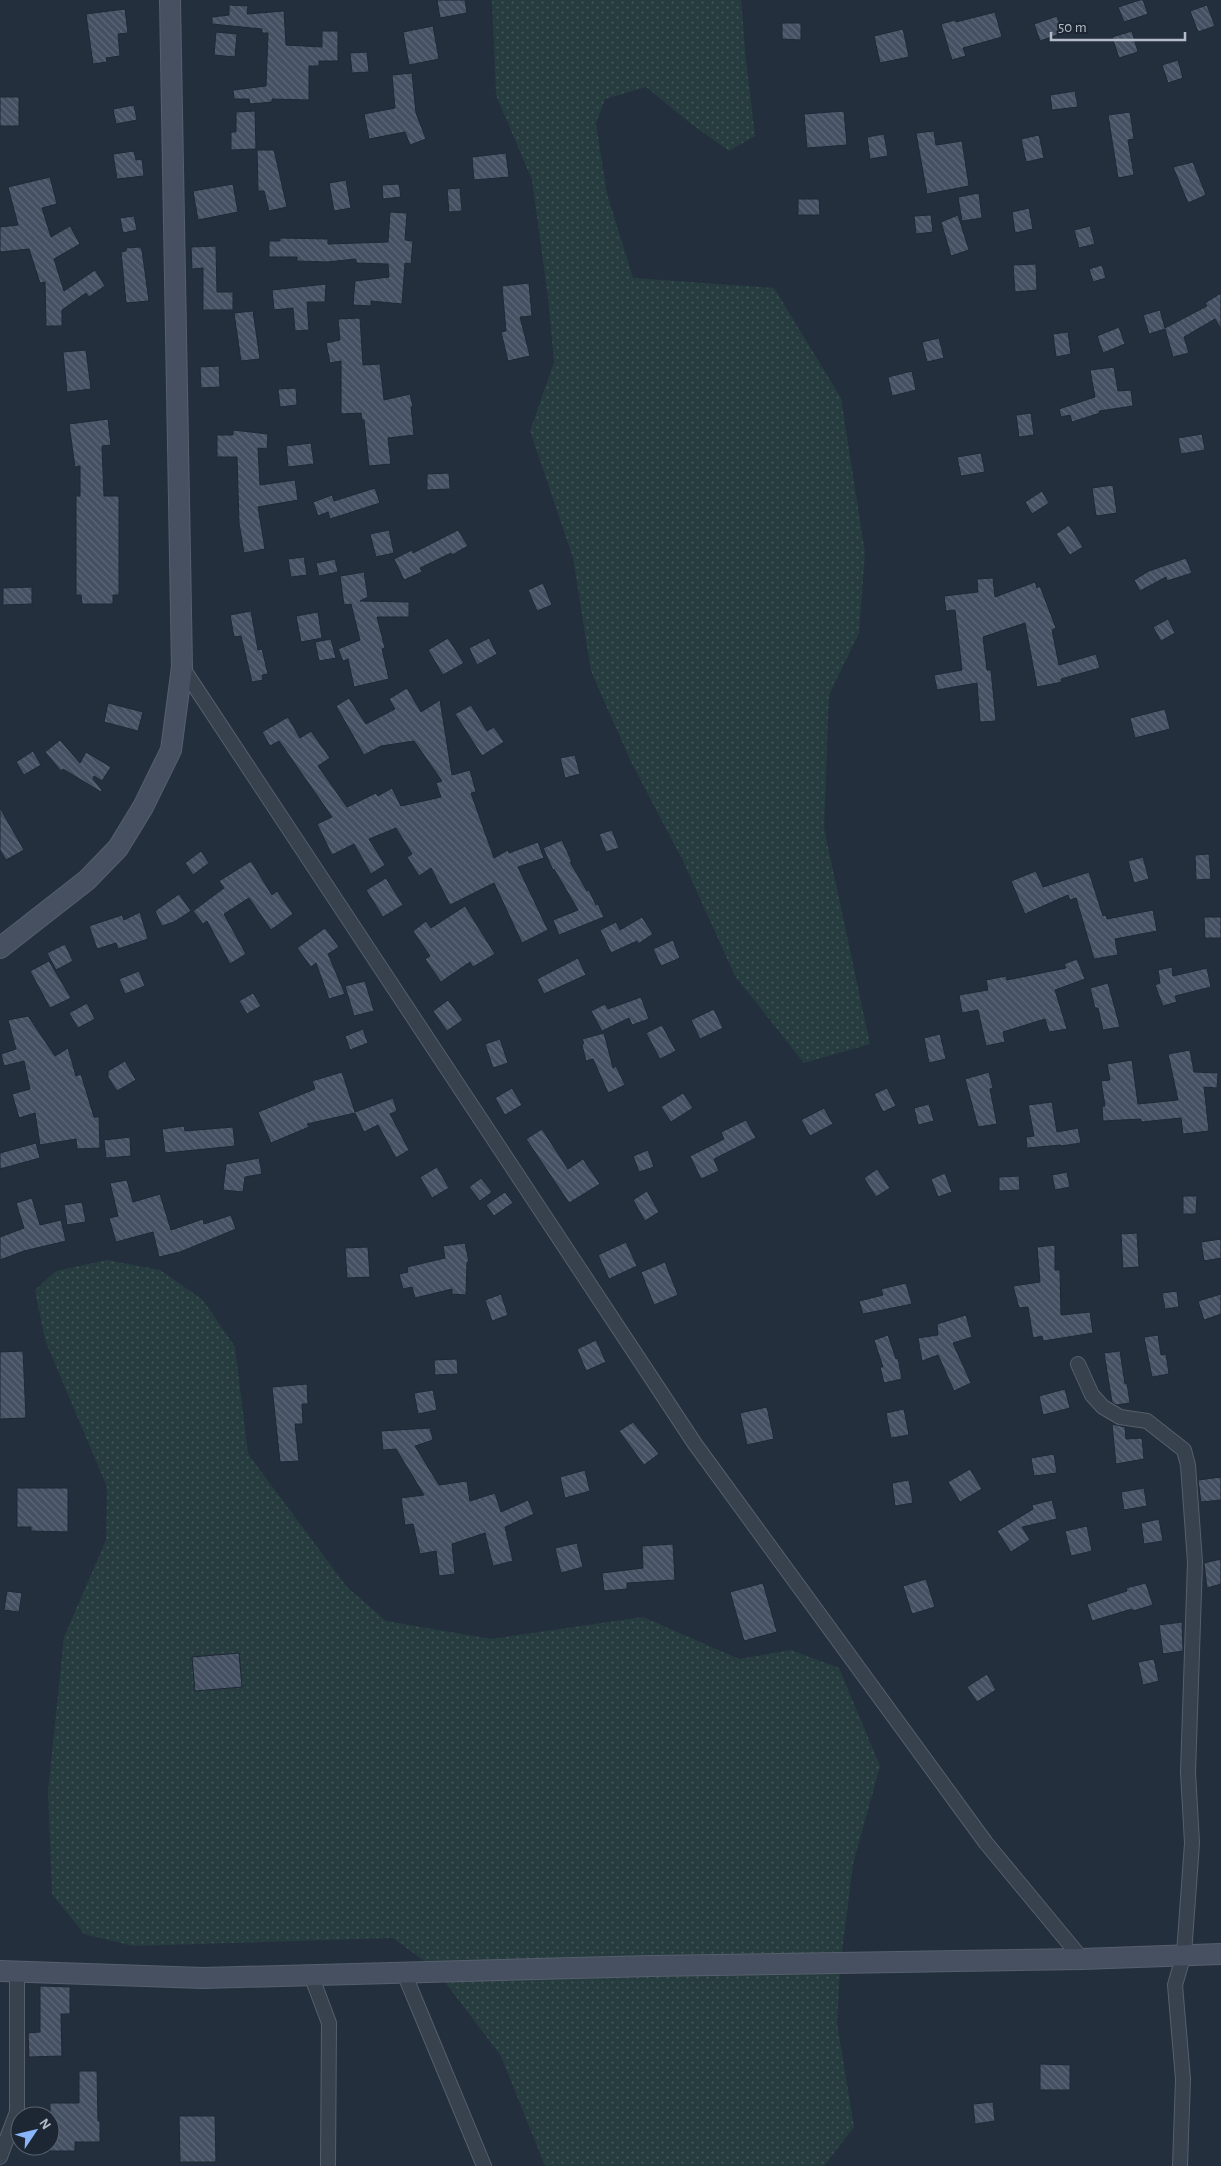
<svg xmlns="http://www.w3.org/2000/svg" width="1221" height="2166" viewBox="0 0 1221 2166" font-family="'Alegreya Sans',sans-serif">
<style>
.grass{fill:url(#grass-dots)}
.building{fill:url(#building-back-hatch);stroke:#1f2835}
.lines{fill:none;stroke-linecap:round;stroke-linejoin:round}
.street-casing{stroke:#565f6c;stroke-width:16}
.secondary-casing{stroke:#565f6c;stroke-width:22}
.street{stroke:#38414e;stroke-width:14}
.secondary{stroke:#465061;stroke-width:20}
</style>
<defs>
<pattern id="grass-dots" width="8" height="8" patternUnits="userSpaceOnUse" patternTransform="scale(1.25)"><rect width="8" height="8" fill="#263c3f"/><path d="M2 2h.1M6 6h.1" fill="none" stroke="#435659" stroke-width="1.8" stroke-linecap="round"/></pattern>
<pattern id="building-back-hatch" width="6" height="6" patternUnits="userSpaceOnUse" patternTransform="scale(1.25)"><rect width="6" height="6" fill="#455162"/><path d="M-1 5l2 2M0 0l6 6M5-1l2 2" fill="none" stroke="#5d6877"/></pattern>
</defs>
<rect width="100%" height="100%" fill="#242f3e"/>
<g class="grass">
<polygon points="492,0 741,0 746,60 755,136 729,151 690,123 646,87 605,99 596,123 607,194 633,278 774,288 841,398 865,553 859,633 829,695 824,828 870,1044 804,1063 735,976 683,861 631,762 591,671 573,558 530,431 554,362 548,297 532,180 496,95"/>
<polygon points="107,1260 160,1270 203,1300 235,1347 248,1454 347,1587 386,1621 491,1639 643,1617 739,1659 791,1650 839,1668 880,1766 853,1864 840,1968 837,2023 854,2127 824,2166 545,2166 501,2056 435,1969 393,1938 133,1946 84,1934 52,1894 48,1792 64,1637 106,1540 107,1487 45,1340 35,1290 56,1271"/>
</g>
<g class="building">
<polygon points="437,0 465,0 467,13 440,18"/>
<polygon points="1140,0 1143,0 1148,14 1124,22 1118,7"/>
<polygon points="229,5 248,6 247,14 284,11 286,45 322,47 322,31 338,31 338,61 319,61 319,66 309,66 309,100 272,99 272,102 250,104 249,99 234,99 233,90 266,86 268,33 262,33 262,29 212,24 212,17 229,15"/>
<polygon points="1207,5 1215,26 1198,32 1190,11"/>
<polygon points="125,9 128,33 118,34 120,56 106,58 107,62 93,64 86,14"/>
<polygon points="995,12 1002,37 963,48 966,56 952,60 941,24 955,20 956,22"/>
<polygon points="1057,16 1063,33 1040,41 1034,24"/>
<polygon points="782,23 801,23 801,40 782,39"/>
<polygon points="433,26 439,59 409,65 403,32"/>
<polygon points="903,29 909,57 880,63 874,36"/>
<polygon points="1132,31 1138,52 1119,58 1112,37"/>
<polygon points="216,32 237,34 235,57 214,55"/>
<polygon points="367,52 369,72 352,73 350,53"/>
<polygon points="1178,60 1183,78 1168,83 1162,65"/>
<polygon points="412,73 416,113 426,139 410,145 405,132 369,139 364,114 395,108 392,75"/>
<polygon points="1075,91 1078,107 1052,110 1050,95"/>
<rect x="0" y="97" width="19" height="29"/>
<polygon points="134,105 137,120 116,124 113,109"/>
<polygon points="255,111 256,149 231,150 231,132 236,132 236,112"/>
<polygon points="844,111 847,145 807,148 804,114"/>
<polygon points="1130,112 1134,139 1128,140 1134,175 1118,178 1108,115"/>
<polygon points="934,131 936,145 962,141 969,186 927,194 916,133"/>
<polygon points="884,134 888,156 870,159 867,137"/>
<polygon points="1039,135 1044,158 1026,162 1021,139"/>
<polygon points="257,150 274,150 287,207 269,211 264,191 258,191"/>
<polygon points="134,151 136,160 142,159 144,176 117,179 113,154"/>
<polygon points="506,153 509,177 474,180 472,157"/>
<polygon points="1193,162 1206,195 1188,203 1173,167"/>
<polygon points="50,177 57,204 42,208 51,237 70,226 80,244 54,259 64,291 95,270 105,286 89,297 86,293 62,310 62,326 46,326 45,282 40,283 29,249 0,252 0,227 18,225 8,187"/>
<polygon points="346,180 351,208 334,211 329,183"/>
<polygon points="233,184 238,212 198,220 193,191"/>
<polygon points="399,184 401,197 383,199 382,185"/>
<polygon points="460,188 462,211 449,212 447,189"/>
<polygon points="979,193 982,218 962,221 958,197"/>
<polygon points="798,199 819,199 820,215 798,215"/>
<polygon points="1029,208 1033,229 1015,233 1012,212"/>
<polygon points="390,212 407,213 405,240 413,241 411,264 405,263 402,304 371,301 371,306 353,305 355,281 389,277 388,264 356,263 356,259 327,262 297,261 297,257 269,257 269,241 280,241 280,238 328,239 328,244 388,242"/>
<polygon points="931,215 933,232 916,234 914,216"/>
<polygon points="958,215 969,250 951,256 941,222"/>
<polygon points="134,216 137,230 123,233 120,218"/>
<polygon points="1090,226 1095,244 1079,248 1074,230"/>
<polygon points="216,246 217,292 233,292 233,310 203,310 203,268 192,269 191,247"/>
<polygon points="140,247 142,250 149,301 126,303 121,252 126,251 126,248"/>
<polygon points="1036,264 1037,290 1015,292 1013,265"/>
<polygon points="1102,265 1106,278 1093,282 1089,269"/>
<polygon points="529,283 532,316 520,317 530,356 508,361 501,332 506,331 502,286"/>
<polygon points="326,284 325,302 307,302 309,330 295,331 293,308 274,310 272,290"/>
<polygon points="1221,293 1221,329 1215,319 1184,337 1189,353 1173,357 1165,329 1149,334 1143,315 1160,310 1165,328 1207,306 1205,303"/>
<polygon points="253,311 260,359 241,361 234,313"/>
<polygon points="360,318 363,365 380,364 384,400 410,394 413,407 411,407 414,435 388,438 391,464 369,466 364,420 362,420 361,413 341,414 341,361 330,363 326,343 340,340 338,319"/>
<polygon points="1119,327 1125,344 1103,353 1097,336"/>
<polygon points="1068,332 1071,354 1056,357 1053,334"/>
<polygon points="939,338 944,358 927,362 922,342"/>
<polygon points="86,350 91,389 67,392 63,352"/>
<polygon points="219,366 220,387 201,388 200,367"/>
<polygon points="1114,367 1118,391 1131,390 1133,406 1099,411 1100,413 1072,422 1070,415 1061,417 1059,409 1095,397 1090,370"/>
<polygon points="912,371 916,390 892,396 888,377"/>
<polygon points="296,388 297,405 280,407 278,389"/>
<polygon points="1031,413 1034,435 1019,437 1016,415"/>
<polygon points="108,419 111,445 102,446 104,496 119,496 119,595 113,595 113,604 82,604 81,595 76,595 76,496 80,496 80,466 75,467 69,424"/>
<polygon points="233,430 268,434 267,449 258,448 260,485 295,480 298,500 258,507 265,549 244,553 239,523 237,457 217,457 217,435 233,435"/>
<polygon points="1202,434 1205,450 1181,454 1178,438"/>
<polygon points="311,443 314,464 288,467 286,446"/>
<polygon points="981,453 985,472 961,476 957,457"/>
<polygon points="449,473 450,489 427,490 427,474"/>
<polygon points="1113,485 1117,513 1096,516 1092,488"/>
<polygon points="375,488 380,503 330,519 328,512 318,516 313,502 332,495 334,501"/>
<polygon points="1042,491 1049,503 1032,514 1025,502"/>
<polygon points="1069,525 1083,547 1070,555 1056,534"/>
<polygon points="389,530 394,553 376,557 370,534"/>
<polygon points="458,530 468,546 452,555 451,553 420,568 422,572 404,580 394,559 412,550 413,553"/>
<polygon points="304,557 307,575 291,577 288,559"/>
<polygon points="1186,558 1192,573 1167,581 1166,577 1140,591 1134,580 1149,571"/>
<polygon points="335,559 338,572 319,576 316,563"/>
<polygon points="364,572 368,597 360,601 409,602 409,617 377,617 385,648 382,649 389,679 354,687 348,659 343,661 338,649 360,640 351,604 344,605 340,576"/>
<polygon points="993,578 995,597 1035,582 1037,588 1040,586 1056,628 1052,630 1059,665 1096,654 1100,668 1061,679 1062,682 1037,687 1025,623 983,637 987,670 991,670 996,721 980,722 977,683 937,690 934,675 962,670 955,610 946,611 944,596 978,592 977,579"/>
<polygon points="543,583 552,605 537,611 528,590"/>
<polygon points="32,587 32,604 3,605 3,588"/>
<polygon points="251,611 258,650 262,649 268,674 262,675 263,680 252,682 241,636 234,637 230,615"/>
<polygon points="318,612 322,638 301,642 296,616"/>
<polygon points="1168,619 1175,633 1161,641 1153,627"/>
<polygon points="448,638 464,663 443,675 428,650"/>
<polygon points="489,638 497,654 477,665 469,648"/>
<polygon points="331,639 336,658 319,661 315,642"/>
<polygon points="407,688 421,712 440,700 452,775 470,770 476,792 471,793 494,858 508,850 509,853 538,842 544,858 518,867 548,930 522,943 494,883 450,905 431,868 419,876 407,857 412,854 396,828 369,839 385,865 371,874 354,844 332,855 317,824 332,817 279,741 270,746 262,732 288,717 300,738 311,731 330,758 318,766 347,807 376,793 378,796 392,788 401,806 441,797 436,783 442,781 414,741 381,746 364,755 336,706 349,698 366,724 395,709 389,699"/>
<polygon points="108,703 143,712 138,731 104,722"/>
<polygon points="471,705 487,731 494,727 504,742 482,756 455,714"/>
<polygon points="1165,709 1170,729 1135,738 1130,718"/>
<polygon points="60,740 80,763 86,752 111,767 102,781 94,776 93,779 102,790 101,792 63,769 61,771 45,752"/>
<polygon points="33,751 41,765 24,775 16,762"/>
<polygon points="575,755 580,774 565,778 560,758"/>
<polygon points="0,808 24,850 6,860 0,850"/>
<polygon points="612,830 619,848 606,852 599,834"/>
<polygon points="562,840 572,862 570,862 587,891 589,890 596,905 598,904 604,917 559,935 553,920 578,910 554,869 553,870 543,848"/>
<polygon points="201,851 209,863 193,875 185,863"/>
<polygon points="1209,854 1211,879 1196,880 1195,855"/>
<polygon points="1143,857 1149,879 1134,883 1128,861"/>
<polygon points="251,861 272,895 277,891 293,914 271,930 249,898 224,914 246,954 230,964 207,921 203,924 193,911 224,888 219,881"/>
<polygon points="1036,871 1043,887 1089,872 1103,916 1106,915 1107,919 1153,910 1157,931 1115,939 1118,955 1094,959 1076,898 1070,900 1068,895 1025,914 1011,881"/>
<polygon points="386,878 403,905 383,917 366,890"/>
<polygon points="179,894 191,911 174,922 162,926 155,911"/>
<polygon points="465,906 495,954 473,967 470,962 441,982 425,959 430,956 413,931 426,921 431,928"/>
<polygon points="140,912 148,939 118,949 116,943 97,949 89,926 122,915 124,920"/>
<polygon points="642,917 653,934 638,944 637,941 611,953 600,930 616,922 620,930"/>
<polygon points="1204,917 1221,917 1221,938 1205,938"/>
<polygon points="325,928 339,947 328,954 345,994 329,999 316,963 311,967 297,948"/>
<polygon points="673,940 680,958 661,966 653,949"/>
<polygon points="65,944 73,961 56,970 47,953"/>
<polygon points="578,958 586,975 544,994 537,979"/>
<polygon points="1077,959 1085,979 1055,990 1067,1029 1049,1032 1045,1019 1003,1032 1005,1042 986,1046 978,1010 962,1013 959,995 988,990 986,980 1006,976 1007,980 1066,968 1064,964"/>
<polygon points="49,961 71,998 50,1008 30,971"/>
<polygon points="1172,967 1173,976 1207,968 1211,987 1175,996 1177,1002 1163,1006 1155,985 1160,983 1158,970"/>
<polygon points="139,971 145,986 125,994 119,979"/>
<polygon points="365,981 374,1011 354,1016 345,986"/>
<polygon points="1108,983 1120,1027 1103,1030 1098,1008 1095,1008 1090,988"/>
<polygon points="253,993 261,1006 247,1014 239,1001"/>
<polygon points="641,997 649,1019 632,1025 629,1018 602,1031 591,1011 605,1004 608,1009"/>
<polygon points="448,1000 463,1020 447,1031 433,1011"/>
<polygon points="87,1003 95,1019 78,1028 69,1013"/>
<polygon points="714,1009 723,1028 700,1039 691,1020"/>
<polygon points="28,1016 55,1056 68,1048 76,1076 81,1074 94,1117 99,1117 100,1148 77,1149 76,1139 40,1145 35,1113 19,1118 12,1094 30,1089 24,1061 4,1066 1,1054 16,1049 8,1020"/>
<polygon points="662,1025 676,1051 660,1059 646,1033"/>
<polygon points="363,1029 368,1043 350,1050 345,1036"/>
<polygon points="604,1033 613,1068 616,1066 625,1085 608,1093 593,1059 586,1061 582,1045 584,1043 582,1039"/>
<polygon points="940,1034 946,1059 929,1063 924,1038"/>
<polygon points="500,1039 508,1063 493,1068 485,1044"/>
<polygon points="1190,1050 1194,1072 1218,1073 1217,1088 1204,1087 1209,1131 1183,1134 1181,1118 1141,1122 1141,1119 1103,1121 1102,1106 1105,1106 1101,1081 1110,1080 1107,1064 1132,1060 1138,1104 1178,1100 1168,1054"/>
<polygon points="125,1061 136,1080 117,1091 108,1077 108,1071"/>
<polygon points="342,1072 355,1112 393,1098 397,1111 390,1114 409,1150 396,1158 378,1125 364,1132 355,1113 307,1124 309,1127 271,1143 258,1112 315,1089 312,1081"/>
<polygon points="989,1072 993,1088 990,1089 997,1124 978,1127 965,1079"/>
<polygon points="512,1088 522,1105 505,1115 495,1098"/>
<polygon points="887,1088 896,1106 883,1112 874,1094"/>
<polygon points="683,1093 693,1108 671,1122 661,1107"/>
<polygon points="1052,1102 1057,1132 1078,1128 1081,1143 1061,1146 1061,1145 1027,1148 1026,1137 1034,1136 1028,1105"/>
<polygon points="929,1104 934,1121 918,1125 914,1108"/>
<polygon points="824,1108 833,1124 810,1136 801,1120"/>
<polygon points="746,1120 756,1138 714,1159 719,1171 701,1179 690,1156 724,1139 721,1132"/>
<polygon points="184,1126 185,1131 233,1127 235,1146 165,1153 162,1129"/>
<polygon points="542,1129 568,1169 583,1159 600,1184 569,1203 526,1139"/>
<polygon points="130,1137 131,1156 106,1158 104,1140"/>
<polygon points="36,1143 40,1158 0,1169 0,1153"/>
<polygon points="648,1150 654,1167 639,1172 633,1156"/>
<polygon points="259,1158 262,1174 245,1177 243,1192 223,1190 226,1164"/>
<polygon points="437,1167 449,1188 432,1198 420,1177"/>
<polygon points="877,1169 890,1188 876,1197 864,1178"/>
<polygon points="1067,1172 1070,1187 1055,1190 1052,1175"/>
<polygon points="945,1173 952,1192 938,1197 931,1179"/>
<polygon points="1019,1176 1020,1190 999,1191 999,1177"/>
<polygon points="481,1178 492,1192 480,1201 469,1187"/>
<polygon points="127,1180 133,1202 160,1194 171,1230 203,1219 204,1224 231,1215 236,1229 180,1252 159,1257 153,1232 116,1242 109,1218 118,1216 110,1183"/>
<polygon points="647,1191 659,1212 645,1221 633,1200"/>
<polygon points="505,1192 513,1203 494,1216 486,1205"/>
<polygon points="1183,1196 1197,1196 1196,1214 1183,1214"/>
<polygon points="32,1198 40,1225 61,1220 66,1241 24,1251 0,1260 0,1237 24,1228 16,1203"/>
<polygon points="82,1202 86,1222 67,1225 64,1205"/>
<polygon points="1137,1233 1139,1267 1123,1268 1121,1234"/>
<polygon points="1221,1239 1221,1258 1204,1261 1201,1242"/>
<polygon points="626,1242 637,1266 609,1279 598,1255"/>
<polygon points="465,1243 469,1262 467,1262 466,1295 452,1294 452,1289 415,1298 412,1287 403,1289 399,1274 408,1272 407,1267 445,1258 443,1246"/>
<polygon points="1055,1245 1055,1270 1060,1270 1061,1315 1090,1312 1093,1333 1043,1341 1042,1336 1033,1338 1028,1307 1019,1308 1013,1286 1040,1282 1037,1247"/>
<polygon points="368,1247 370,1277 347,1278 345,1248"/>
<polygon points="665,1262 678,1295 654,1305 641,1272"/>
<polygon points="906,1283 912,1304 863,1314 859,1301 883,1295 881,1289"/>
<polygon points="1177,1291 1179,1307 1165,1309 1162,1293"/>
<polygon points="501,1294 508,1315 492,1321 485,1300"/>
<polygon points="1221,1294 1221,1314 1204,1320 1198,1301"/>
<polygon points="966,1315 972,1337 953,1343 971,1383 954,1391 938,1355 922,1361 918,1338 938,1335 937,1324"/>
<polygon points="888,1335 896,1359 898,1358 902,1379 884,1383 880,1367 883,1367 874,1340"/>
<polygon points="1158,1335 1161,1355 1166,1354 1169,1374 1152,1377 1144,1337"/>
<polygon points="596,1340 606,1362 586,1371 577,1349"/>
<polygon points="23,1351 26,1418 0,1419 0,1352"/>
<polygon points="1120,1351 1125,1384 1127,1383 1130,1403 1116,1405 1112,1402 1104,1353"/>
<polygon points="457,1359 458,1374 435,1375 434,1360"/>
<polygon points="307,1384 308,1404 302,1404 303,1424 295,1424 299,1461 280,1462 272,1387"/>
<polygon points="1065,1389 1070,1408 1043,1415 1039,1396"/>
<polygon points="433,1390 437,1410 418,1414 414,1393"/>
<polygon points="767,1407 774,1439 747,1445 740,1413"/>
<polygon points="904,1409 909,1435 891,1438 886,1413"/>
<polygon points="633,1422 659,1454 644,1465 619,1431"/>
<polygon points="1112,1424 1125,1427 1126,1439 1142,1438 1144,1459 1116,1464"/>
<polygon points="430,1428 433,1440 415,1446 439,1485 467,1481 470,1501 495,1493 501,1512 528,1500 534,1514 505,1527 513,1561 493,1566 485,1533 452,1544 455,1574 439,1576 436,1551 420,1554 413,1524 405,1525 401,1498 424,1495 396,1449 383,1450 381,1431"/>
<polygon points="1054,1454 1057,1473 1034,1476 1031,1458"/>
<polygon points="970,1469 982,1489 960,1502 948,1482"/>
<polygon points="585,1470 590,1491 565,1498 560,1477"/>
<polygon points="1221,1477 1221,1500 1201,1502 1198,1480"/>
<polygon points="909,1480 913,1503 895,1506 892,1483"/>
<polygon points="17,1488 68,1488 68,1532 31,1531 31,1527 17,1527"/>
<polygon points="1144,1488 1147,1506 1124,1510 1121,1492"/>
<polygon points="1052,1500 1057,1519 1022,1527 1030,1540 1011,1552 997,1531 1033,1509 1032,1505"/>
<polygon points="1159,1519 1163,1541 1144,1544 1141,1523"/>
<polygon points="1087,1526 1092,1551 1071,1556 1065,1531"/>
<polygon points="577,1543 583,1567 561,1573 555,1548"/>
<polygon points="673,1544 675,1580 627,1583 627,1589 604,1591 602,1573 643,1568 642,1546"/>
<polygon points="1221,1559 1221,1584 1207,1588 1204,1563"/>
<polygon points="926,1579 935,1607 912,1614 903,1586"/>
<polygon points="763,1583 777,1632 744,1641 730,1592"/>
<polygon points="1146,1583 1153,1605 1133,1611 1132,1609 1092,1621 1087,1604 1127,1591 1126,1588"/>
<polygon points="7,1591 22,1593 19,1612 4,1610"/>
<polygon points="1182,1622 1183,1651 1163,1654 1159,1625"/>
<polygon points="239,1653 242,1687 195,1691 192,1657"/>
<polygon points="1154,1659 1159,1681 1143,1685 1138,1662"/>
<polygon points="987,1674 996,1690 977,1702 967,1687"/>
<polygon points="40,1986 70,1987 70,2014 61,2014 62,2056 29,2057 28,2033 40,2032"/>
<polygon points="1040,2064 1070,2065 1070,2090 1040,2090"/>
<polygon points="79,2071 97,2071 98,2121 100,2121 100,2142 75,2142 75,2151 50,2151 50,2103 79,2103"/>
<polygon points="993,2102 995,2121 975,2124 973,2104"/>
<polygon points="179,2116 215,2116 216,2162 180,2162"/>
</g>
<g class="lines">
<g class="street-casing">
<g id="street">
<polyline points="182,667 695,1444 986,1843 1082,1959"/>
<polyline points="1078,1364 1092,1395 1103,1407 1120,1417 1147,1421 1184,1450 1188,1465 1195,1562 1188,1772 1192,1843 1184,1954 1175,1985 1183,2079 1180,2166"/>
<polyline points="404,1973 484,2166"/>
<polyline points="311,1975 329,2023 328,2166"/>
<polyline points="0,2157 17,2112 17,1971"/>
</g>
</g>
<g class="secondary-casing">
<g id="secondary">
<polyline points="0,948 87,880 118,848 143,807 171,750 182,667 170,0"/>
<polyline points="0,1971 203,1978 651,1966 1082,1959 1221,1954"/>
</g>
</g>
<use href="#street" class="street"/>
<use href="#secondary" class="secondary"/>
</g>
<g transform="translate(35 2131) rotate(55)"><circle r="24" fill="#1d2633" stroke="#59626f"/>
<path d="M0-4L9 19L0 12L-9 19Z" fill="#8ab4f8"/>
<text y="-8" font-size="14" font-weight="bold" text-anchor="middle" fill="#b4bcc9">N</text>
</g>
<path d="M1051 32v8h134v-8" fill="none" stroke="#b4bcc9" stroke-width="2.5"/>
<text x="1058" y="32" font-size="15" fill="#b4bcc9" stroke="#1d2633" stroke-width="4" paint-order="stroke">50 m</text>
</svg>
